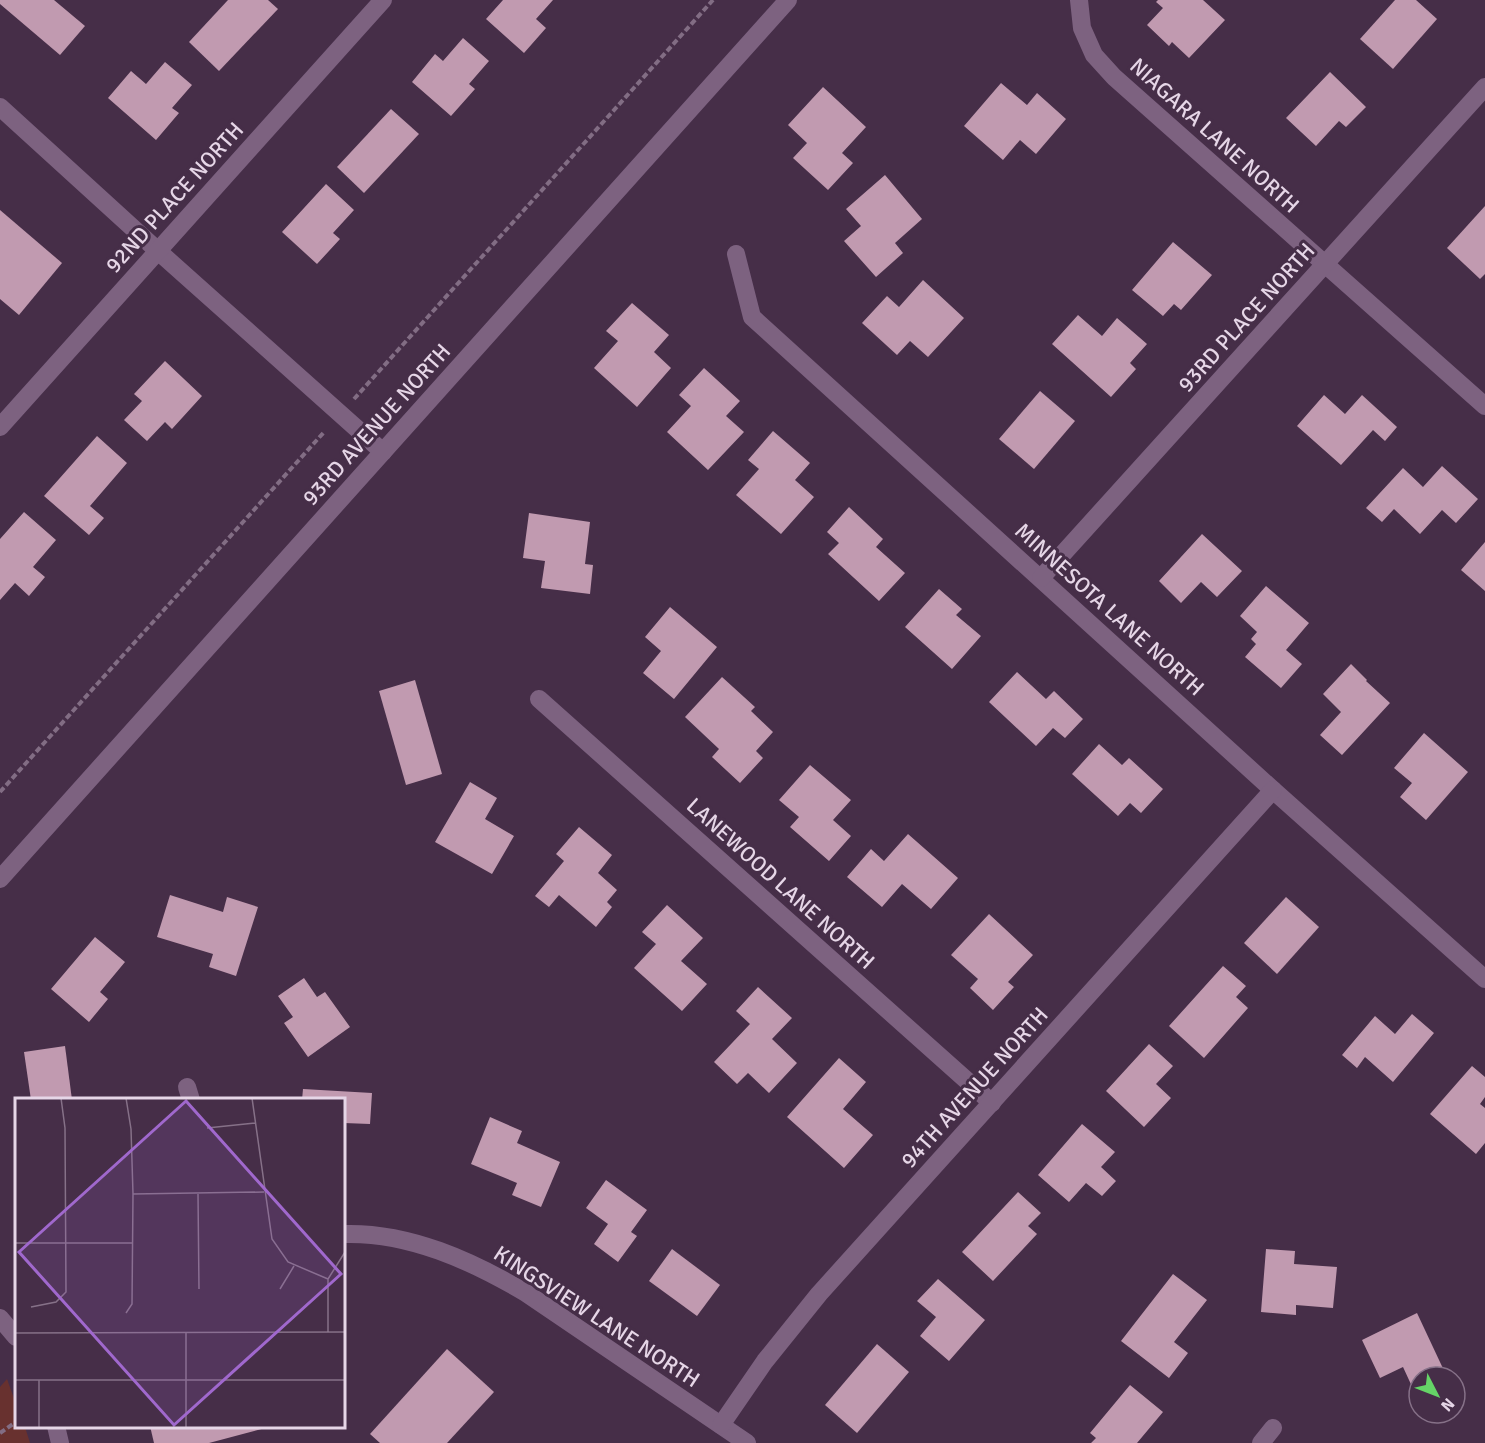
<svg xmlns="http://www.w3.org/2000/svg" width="1485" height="1443" viewBox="0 0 1485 1443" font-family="Signika,sans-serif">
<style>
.green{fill:#68312f}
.building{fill:#c19ab0}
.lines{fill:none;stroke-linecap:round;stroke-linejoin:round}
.path{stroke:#826d84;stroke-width:4;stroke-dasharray:6 3;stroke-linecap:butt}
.street{stroke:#7d6280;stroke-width:18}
.secondary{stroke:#7d6280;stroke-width:18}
.labels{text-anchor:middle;stroke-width:6;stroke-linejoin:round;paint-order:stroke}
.street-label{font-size:22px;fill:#e6d6e7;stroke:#462e48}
.inset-road{fill:none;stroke:#867188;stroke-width:1.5}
.view{fill:#a068cd;fill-opacity:0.15;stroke:#a068cd;stroke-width:3}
.inset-edge{fill:none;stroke:#e6d6e7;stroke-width:3}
</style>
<rect width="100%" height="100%" fill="#462e48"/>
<polygon class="green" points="7,1379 16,1404 16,1426 25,1427 30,1443 0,1443 0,1387"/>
<g class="building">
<polygon points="0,0 54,0 85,26 60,55 0,4"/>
<polygon points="228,0 268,0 278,9 219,71 189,42"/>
<polygon points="503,0 553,0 536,19 546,28 524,53 486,19"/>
<polygon points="1158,0 1203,0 1225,20 1189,58 1172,42 1169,46 1147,25 1163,8 1156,2"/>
<polygon points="1395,0 1416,0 1437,19 1393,69 1360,39"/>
<polygon points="463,38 489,61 469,84 475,89 451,116 412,82 435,54 443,61"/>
<polygon points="165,62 192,85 172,108 179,113 156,140 108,98 131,71 146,84"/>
<polygon points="1330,72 1366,107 1346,127 1339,121 1316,146 1286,118"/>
<polygon points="1001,83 1027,105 1037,93 1066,119 1036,154 1020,140 1003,160 964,126"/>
<polygon points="823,87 866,127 842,153 853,163 828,190 793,158 807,143 788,125"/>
<polygon points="391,109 419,134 364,193 337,167"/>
<polygon points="885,175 922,219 895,243 903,253 876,277 844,241 861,226 846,209"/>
<polygon points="326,184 354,210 333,233 340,239 317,264 282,232"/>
<polygon points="1485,206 1485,274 1480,279 1447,248"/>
<polygon points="0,210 62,263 19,315 0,299"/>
<polygon points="1173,242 1212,275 1181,310 1174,304 1163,316 1132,290"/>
<polygon points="923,280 964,318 928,357 910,341 897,355 862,323 887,296 899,307"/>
<polygon points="632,303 669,335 654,352 671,368 637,407 594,368 618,341 606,331"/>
<polygon points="1078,315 1102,336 1117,318 1147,344 1130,363 1136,369 1111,397 1052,344"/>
<polygon points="165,361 202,396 172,429 165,422 147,441 124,420 142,401 134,394"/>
<polygon points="704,368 740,401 726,416 744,432 708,470 667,432 691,406 679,395"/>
<polygon points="1040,391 1075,421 1034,469 999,439"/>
<polygon points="1324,395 1345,414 1362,395 1397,427 1385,441 1373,430 1341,465 1297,426"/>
<polygon points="773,431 810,463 795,480 814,497 781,534 736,495 759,469 748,460"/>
<polygon points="97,436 127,463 90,506 104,518 89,535 44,496"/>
<polygon points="1442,466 1478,499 1456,523 1442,510 1420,534 1394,509 1382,522 1366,508 1403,468 1423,487"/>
<polygon points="849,507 883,539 876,547 905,573 879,601 828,554 839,543 827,532"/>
<polygon points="24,512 56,540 33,567 45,577 29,596 15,583 0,600 0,539"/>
<polygon points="529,513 590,522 585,564 593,565 590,594 541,588 545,561 523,558"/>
<polygon points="1202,534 1242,571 1217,597 1201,582 1181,603 1159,581"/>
<polygon points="1485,542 1485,591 1461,570"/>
<polygon points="1266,586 1309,623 1286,650 1302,664 1281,688 1245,657 1256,644 1251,639 1257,632 1240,616"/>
<polygon points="939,589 962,609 956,615 981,636 952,669 905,627"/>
<polygon points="670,607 717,647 674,699 643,673 661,651 645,637"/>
<polygon points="1351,664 1367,680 1366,681 1390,703 1342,755 1320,735 1341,712 1323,694"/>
<polygon points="1017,672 1046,699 1054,691 1083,719 1065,738 1053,728 1036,746 989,702"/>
<polygon points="722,677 755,707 751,711 773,732 756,751 763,758 740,783 712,757 719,749 685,717"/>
<polygon points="415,680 442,774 406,785 379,691"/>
<polygon points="1424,733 1468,772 1426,820 1400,797 1412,783 1394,768"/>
<polygon points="1099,744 1122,765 1129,758 1163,789 1141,813 1130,803 1118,816 1072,774"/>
<polygon points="810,765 851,800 833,820 851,836 829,861 790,827 799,817 779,800"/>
<polygon points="470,782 497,798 485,819 514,836 492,874 435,842"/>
<polygon points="579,827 612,855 598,873 617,890 607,902 612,907 596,927 559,895 549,907 535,896 564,861 556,854"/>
<polygon points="908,834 958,878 931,909 902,884 882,907 847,877 871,849 884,861"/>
<polygon points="170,895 223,912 227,897 258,907 236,976 209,967 213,954 157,937"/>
<polygon points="1286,897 1319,927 1277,974 1244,943"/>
<polygon points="667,905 703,938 681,961 707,984 682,1011 634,968 656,944 642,932"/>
<polygon points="989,914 1033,955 1008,982 1014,987 993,1010 970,988 978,979 951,955"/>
<polygon points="95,937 125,962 100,992 108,999 89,1022 51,989"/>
<polygon points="1223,966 1246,986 1236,997 1248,1008 1204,1058 1169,1026"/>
<polygon points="304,978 317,997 325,992 350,1027 308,1057 284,1023 293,1017 278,996"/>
<polygon points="758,987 792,1018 772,1039 797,1063 769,1093 748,1073 737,1084 714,1062 750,1024 736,1011"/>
<polygon points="1412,1014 1434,1033 1393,1082 1365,1057 1357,1068 1342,1055 1375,1016 1395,1034"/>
<polygon points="1149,1044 1173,1066 1156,1084 1171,1098 1144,1127 1106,1091"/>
<polygon points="65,1046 72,1100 31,1100 24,1052"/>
<polygon points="839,1058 866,1082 843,1109 873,1135 844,1168 787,1117"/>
<polygon points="1472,1066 1485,1077 1485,1097 1480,1104 1485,1108 1485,1143 1476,1154 1430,1114"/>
<polygon points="303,1089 372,1093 370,1124 344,1123 344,1100 302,1100"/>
<polygon points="490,1117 522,1131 517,1143 560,1162 541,1207 512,1195 517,1183 471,1164"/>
<polygon points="1082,1124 1115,1152 1101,1167 1116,1181 1102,1196 1086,1183 1069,1202 1038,1175"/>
<polygon points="606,1180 647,1210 631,1232 637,1236 618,1262 594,1244 608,1224 586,1208"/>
<polygon points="1018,1192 1041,1213 1028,1226 1037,1234 993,1281 962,1252"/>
<polygon points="672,1249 720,1285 697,1316 649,1281"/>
<polygon points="1266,1249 1295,1251 1294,1264 1337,1267 1333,1308 1296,1305 1296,1315 1261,1312"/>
<polygon points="1173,1274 1207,1300 1174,1342 1188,1353 1169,1378 1121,1341"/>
<polygon points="938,1279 985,1320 949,1361 920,1336 936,1317 917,1301"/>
<polygon points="1417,1313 1447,1377 1419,1377 1419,1391 1415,1393 1403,1367 1380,1378 1362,1340"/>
<polygon points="877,1344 909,1372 857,1433 825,1405"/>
<polygon points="447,1349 494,1392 447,1443 380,1443 370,1434"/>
<polygon points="1130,1385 1163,1412 1137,1443 1091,1443 1096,1438 1090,1433"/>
<polygon points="150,1426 269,1426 269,1427 209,1443 154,1443"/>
</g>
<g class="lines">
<g class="path">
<polyline points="354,399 713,0"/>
<polyline points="0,792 325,431"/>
<polyline points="0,1433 16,1422"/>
</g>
<g class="street">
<polyline points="1079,0 1082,28 1094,55 1114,77 1485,406"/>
<polyline points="0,107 158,251 383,452"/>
<polyline points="736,254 752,317 1273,790 1485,979"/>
<polyline points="0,427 383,0"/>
<polyline points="1041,578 1485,87"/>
<polyline points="539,699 992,1103"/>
<polyline points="187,1087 191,1100"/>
<path d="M344,1234c65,-2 128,27 182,59l221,150"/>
<polyline points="0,1318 16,1337"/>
<polyline points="721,1425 765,1361 819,1294 1273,790"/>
<polyline points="56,1426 60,1443"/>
<polyline points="1261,1443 1273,1428"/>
</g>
<polyline class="secondary" points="0,879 788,0"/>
</g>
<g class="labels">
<g class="street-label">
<text transform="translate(1215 135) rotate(42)" y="8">NIAGARA LANE NORTH</text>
<text transform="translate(174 197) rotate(-48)" y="8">92ND PLACE NORTH</text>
<text transform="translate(1246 317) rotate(-48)" y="8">93RD PLACE NORTH</text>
<text transform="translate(376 424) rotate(-48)" y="8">93RD AVENUE NORTH</text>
<text transform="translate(1110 609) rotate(42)" y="8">MINNESOTA LANE NORTH</text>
<text transform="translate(781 883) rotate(42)" y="8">LANEWOOD LANE NORTH</text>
<text transform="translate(974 1087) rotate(-48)" y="8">94TH AVENUE NORTH</text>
<text transform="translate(597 1316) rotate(33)" y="8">KINGSVIEW LANE NORTH</text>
</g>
</g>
<g transform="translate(15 1098)">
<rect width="330" height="330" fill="#462e48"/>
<path class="inset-road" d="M111,0l5,31 2,65 -1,110 -6,9M237,0l20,141 16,23 40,17M192,30l48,-5M118,96l131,-2M183,96l1,95M0,145h117M265,191l14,-23M16,209l25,-5 10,-10 -1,-164 -4,-30M0,235l330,-1M313,235v-54l17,-27M0,282h330M24,330v-48M171,330v-95"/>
<path class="view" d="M171,3l155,173 -167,151 -155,-173z"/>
<rect width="330" height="330" class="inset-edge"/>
</g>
<g transform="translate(1437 1395) rotate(132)"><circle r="28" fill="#462e48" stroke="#867188" stroke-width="1.5"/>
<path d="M0-4.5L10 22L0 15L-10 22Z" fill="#65d467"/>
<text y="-9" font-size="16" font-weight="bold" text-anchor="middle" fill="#e6d6e7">N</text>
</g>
</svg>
